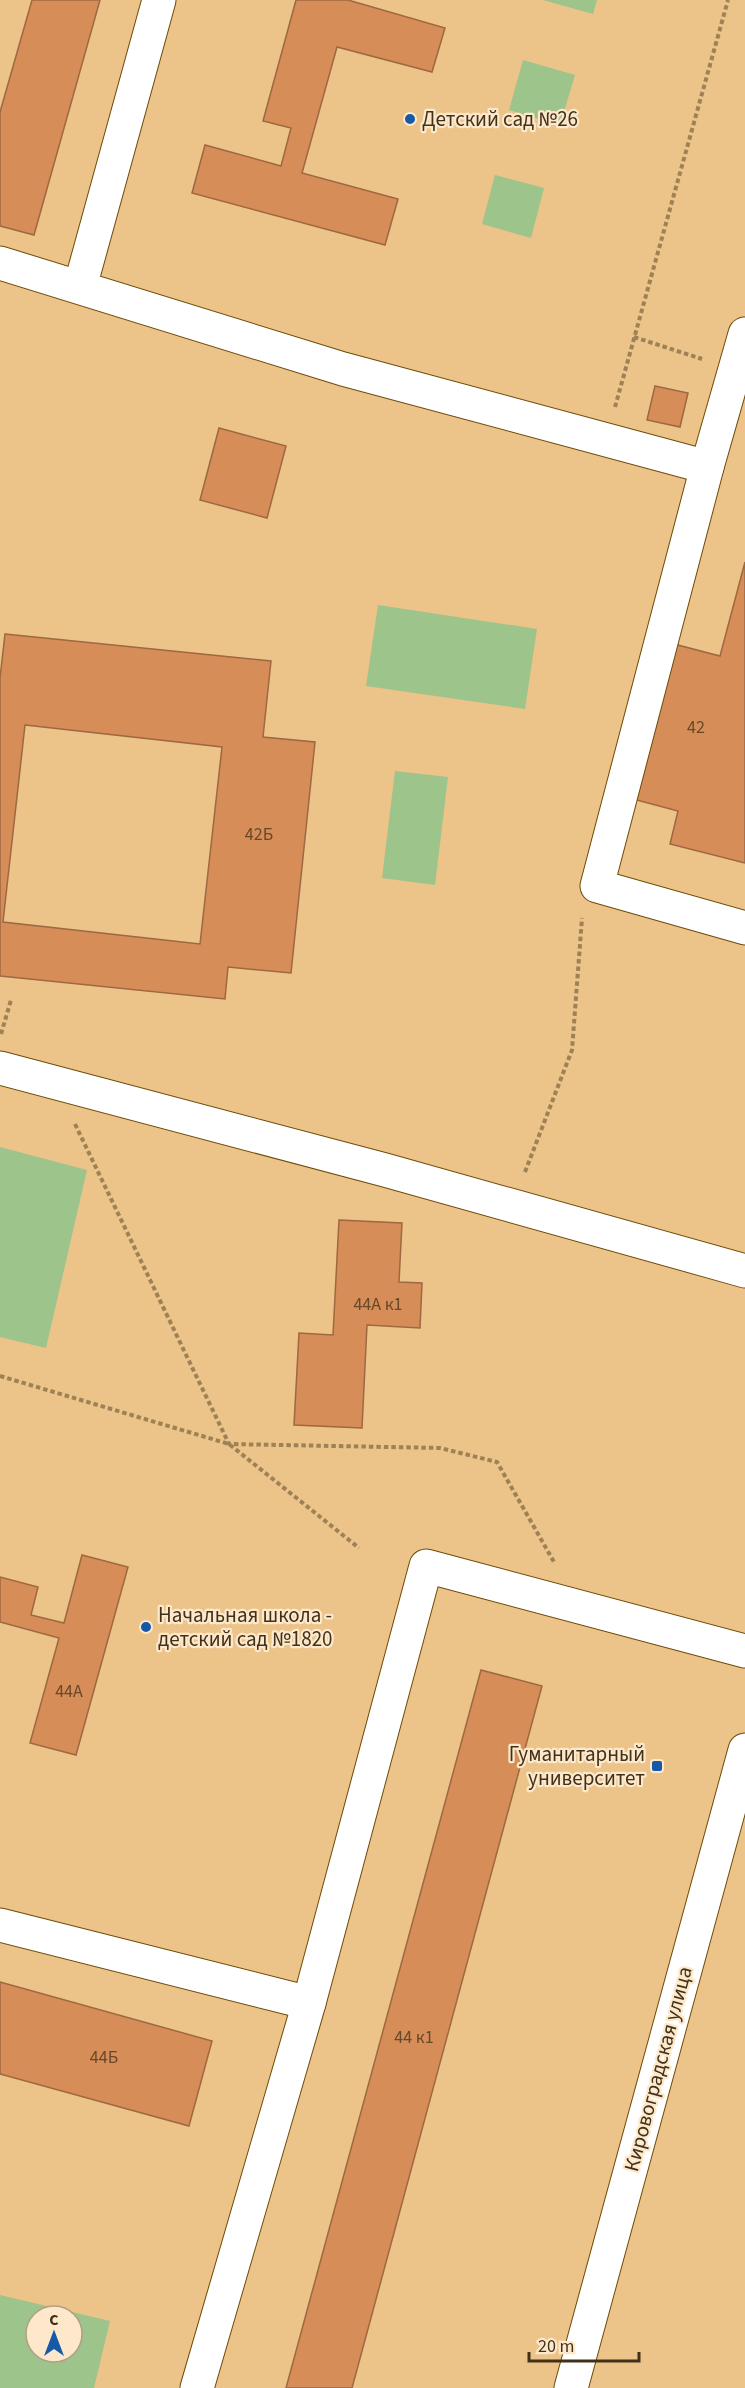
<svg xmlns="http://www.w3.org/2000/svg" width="745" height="2388" viewBox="0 0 745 2388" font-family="'Source Sans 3',sans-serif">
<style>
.green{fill:#9dc48b;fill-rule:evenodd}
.building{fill:#d68d58;stroke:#9e6841;stroke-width:1.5;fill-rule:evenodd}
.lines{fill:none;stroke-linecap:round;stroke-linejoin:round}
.minor-casing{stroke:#6e4b09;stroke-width:35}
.path{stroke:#9f8156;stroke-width:4;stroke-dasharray:4.5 3;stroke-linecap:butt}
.minor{stroke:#fff;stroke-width:33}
.poi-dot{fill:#1659a9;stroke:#fde8cb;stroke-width:2}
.labels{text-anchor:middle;stroke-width:4.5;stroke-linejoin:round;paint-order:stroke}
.number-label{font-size:18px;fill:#674829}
.poi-label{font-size:21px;fill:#423119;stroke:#fde8cb;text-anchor:start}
.street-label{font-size:21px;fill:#423119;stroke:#fde8cb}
</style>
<rect width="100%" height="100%" fill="#ecc389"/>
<g class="green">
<polygon points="543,0 597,0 593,14"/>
<polygon points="523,60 575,75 560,125 509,110"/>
<polygon points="495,175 544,188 531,238 482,224"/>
<polygon points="378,605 537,629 525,709 366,686"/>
<polygon points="395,771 448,777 435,885 382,878"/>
<polygon points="0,1147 87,1170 46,1348 0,1337"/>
<path d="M0,2295l110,26 -16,67h-94zM36,2316h36v36h-36z"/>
</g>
<g class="building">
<polygon points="32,0 100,0 34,235 0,226 0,112"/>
<polygon points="296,0 348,0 445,28 432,72 337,47 302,173 398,199 385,245 192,193 205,145 281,166 291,128 263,121"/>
<polygon points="655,386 688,393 680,427 647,420"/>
<polygon points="219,428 286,446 267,518 200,500"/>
<polygon points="745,562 745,863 670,844 678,811 629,798 670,643 720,656"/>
<path d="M5,634l266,27 -8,76 52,5 -24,231 -63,-6 -3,32 -225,-23v-298zM25,725l197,22 -22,197 -197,-22z"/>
<polygon points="339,1220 402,1223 399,1282 422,1283 420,1328 367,1325 362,1428 294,1425 299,1333 333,1335"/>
<polygon points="82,1555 128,1567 76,1755 30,1743 59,1638 0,1622 0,1577 38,1587 31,1615 64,1623"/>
<polygon points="481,1670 542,1686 352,2388 286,2388"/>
<polygon points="0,1982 212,2041 189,2126 0,2074"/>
</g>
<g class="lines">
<g class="minor-casing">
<g id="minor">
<polyline points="0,263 343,369 707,467 597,886 745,928"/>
<polyline points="80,287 159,0"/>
<polyline points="707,467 745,334"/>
<polyline points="0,1068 385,1170 745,1271"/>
<polyline points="0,1925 309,2003 426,1566 745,1651"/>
<polyline points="197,2388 309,2003"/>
<polyline points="571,2388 745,1750"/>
</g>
</g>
<g class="path">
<polyline points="634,337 702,359"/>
<polyline points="615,407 728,0"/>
<polyline points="1,1034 11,1000"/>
<polyline points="75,1124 229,1444 440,1448 497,1462 554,1562"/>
<polyline points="525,1172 572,1050 582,918"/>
<polyline points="0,1376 229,1444 359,1548"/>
</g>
<use href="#minor" class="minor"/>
</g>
<g class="poi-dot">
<circle cx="410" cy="119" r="6"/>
<circle cx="146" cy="1627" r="6"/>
<rect x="651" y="1760" width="12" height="12" rx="3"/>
</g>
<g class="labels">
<g class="number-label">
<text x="696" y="733">42</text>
<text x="259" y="840">42Б</text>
<text x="378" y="1310">44А к1</text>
<text x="69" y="1697">44А</text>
<text x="414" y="2043">44 к1</text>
<text x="104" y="2063">44Б</text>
</g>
<g class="poi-label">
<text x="422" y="126">Детский сад №26</text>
<text x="158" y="1622">Начальная школа -<tspan x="158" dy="24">детский сад №1820</tspan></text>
<text x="645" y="1761" text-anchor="end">Гуманитарный<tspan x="645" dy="24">университет</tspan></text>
</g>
<g class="street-label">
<text transform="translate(658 2069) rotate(-75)" y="7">Кировоградская улица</text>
</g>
</g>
<g transform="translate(54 2334)"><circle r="28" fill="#fde8cb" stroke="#b29f84" stroke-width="1.5"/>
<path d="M0-4.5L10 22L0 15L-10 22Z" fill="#1659a9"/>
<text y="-9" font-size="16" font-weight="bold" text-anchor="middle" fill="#423119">С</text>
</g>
<path d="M529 2352v9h110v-9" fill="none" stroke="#423119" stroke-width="3"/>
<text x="538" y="2352" font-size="18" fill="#423119" stroke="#fde8cb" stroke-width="4.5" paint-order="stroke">20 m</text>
</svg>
